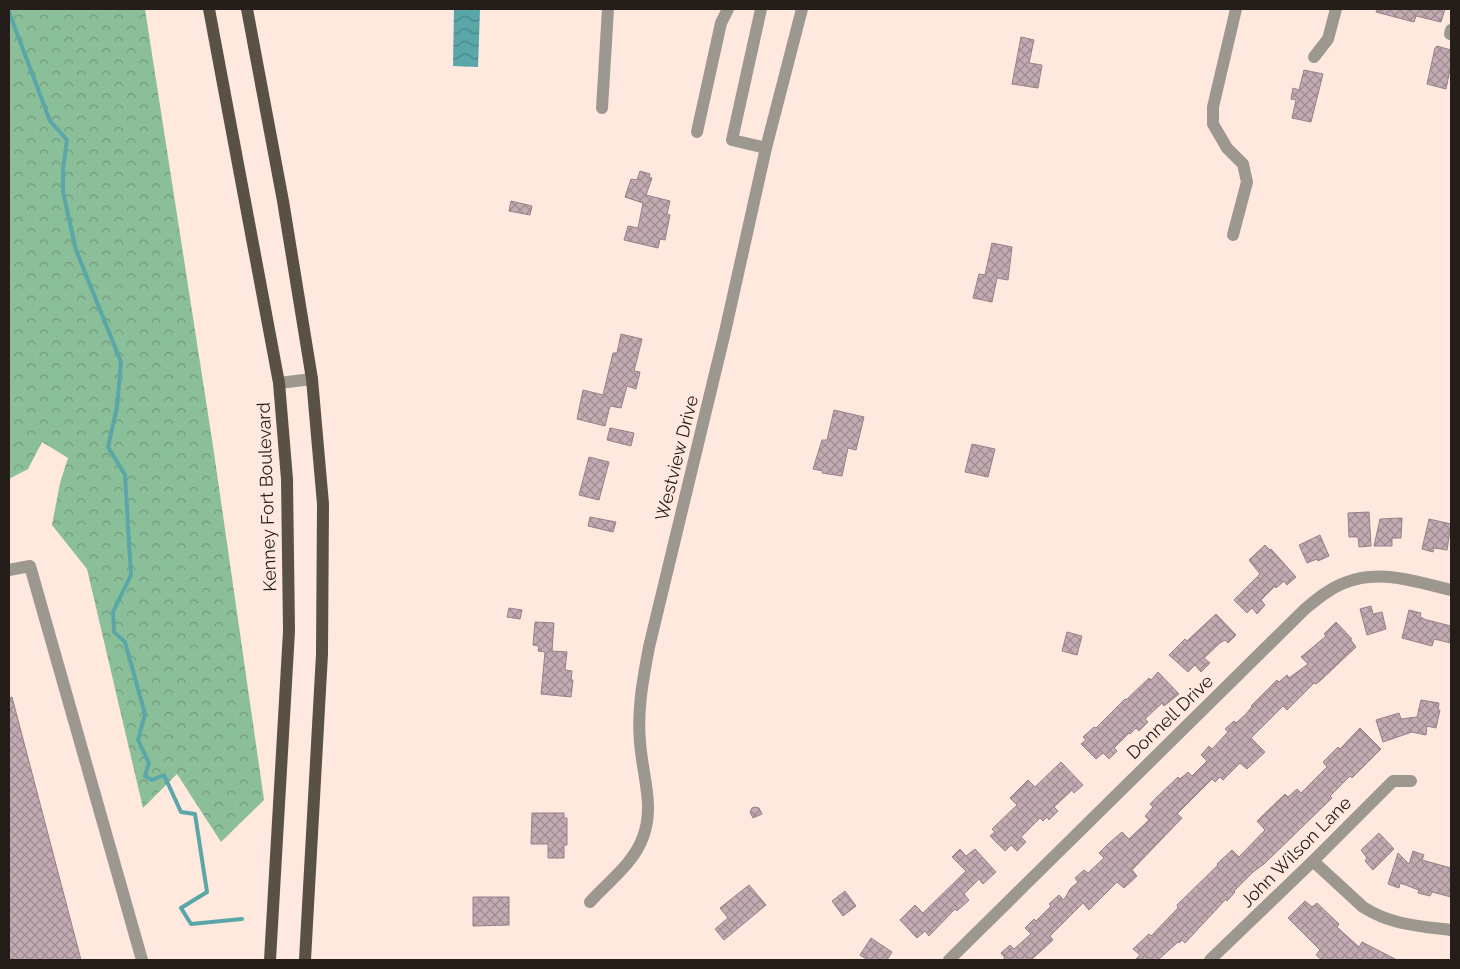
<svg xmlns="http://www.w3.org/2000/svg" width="1460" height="969" viewBox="0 0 1460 969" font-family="Raleway,sans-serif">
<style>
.forest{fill:url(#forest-crowns)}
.water{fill:url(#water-waves)}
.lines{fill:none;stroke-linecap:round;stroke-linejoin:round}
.stream{stroke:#59a7a9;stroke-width:4}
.building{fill:url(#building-cross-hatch);stroke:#978188}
.minor{stroke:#9c988f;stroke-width:12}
.major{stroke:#595244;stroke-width:12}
.labels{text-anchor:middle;stroke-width:4;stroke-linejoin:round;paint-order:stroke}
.street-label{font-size:18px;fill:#251d19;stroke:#ffe8dd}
</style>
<defs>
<pattern id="forest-crowns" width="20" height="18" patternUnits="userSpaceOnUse" patternTransform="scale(1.25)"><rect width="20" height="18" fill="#8bbf99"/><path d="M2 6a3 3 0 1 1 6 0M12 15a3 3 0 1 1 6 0" fill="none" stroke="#719b7c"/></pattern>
<pattern id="water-waves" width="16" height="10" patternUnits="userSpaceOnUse" patternTransform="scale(1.25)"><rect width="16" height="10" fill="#59a7a9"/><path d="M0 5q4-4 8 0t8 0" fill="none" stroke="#498789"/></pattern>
<pattern id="building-cross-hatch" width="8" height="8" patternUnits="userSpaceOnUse" patternTransform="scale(1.25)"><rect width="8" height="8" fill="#c2abb2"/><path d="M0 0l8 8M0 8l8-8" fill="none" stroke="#9d8b90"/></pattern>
</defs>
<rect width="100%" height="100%" fill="#ffe8dd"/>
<polygon class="forest" points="9,9 145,9 213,446 264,800 221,842 177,774 143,808 87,569 52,525 60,483 68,458 42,442 28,469 9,479"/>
<polygon class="water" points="454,9 480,9 478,67 453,66"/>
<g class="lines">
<polyline class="stream" points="9,12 50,121 67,140 63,169 63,192 76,250 121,362 117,407 108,447 125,475 131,575 113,612 114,632 125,642 145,714 138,740 149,763 145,776 152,780 164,775 181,812 195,814 207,892 181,908 191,924 242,919"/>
</g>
<g class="building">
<polygon points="1377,9 1445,9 1441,22 1416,16 1414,22 1376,12"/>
<polygon points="1021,37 1034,40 1029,63 1042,65 1038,88 1012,84"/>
<polygon points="1437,46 1451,50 1451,65 1446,89 1427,84 1435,48"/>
<polygon points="1304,70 1323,74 1311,122 1292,118 1296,100 1291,99 1293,88 1299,90"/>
<polygon points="640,171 650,174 649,177 652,178 646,195 670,201 667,214 670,215 665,240 660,239 658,248 624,240 628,226 638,228 643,203 625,197 631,179 637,180"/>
<polygon points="511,201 532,206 530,215 509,211"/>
<polygon points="992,243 1012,247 1008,280 997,278 992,302 973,298 979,274 985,275"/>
<polygon points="621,334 642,339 634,371 640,372 636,389 627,386 621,408 610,406 605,426 577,419 583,390 603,395 613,353 617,353"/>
<polygon points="834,410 864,417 856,450 848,448 842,476 822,473 823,471 813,469 822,440 827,440"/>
<polygon points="610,428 634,433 631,446 607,440"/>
<polygon points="972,444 995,449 988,477 965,472"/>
<polygon points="589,457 609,462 599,500 579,495"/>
<polygon points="1369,512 1371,546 1359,547 1358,537 1349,537 1348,513"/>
<polygon points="590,517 616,522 613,532 588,526"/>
<polygon points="1402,518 1401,538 1392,538 1392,546 1374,546 1380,519"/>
<polygon points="1429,519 1451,524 1447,550 1434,548 1433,552 1422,549"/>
<polygon points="1320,535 1329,556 1318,561 1317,559 1307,563 1299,545"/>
<polygon points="1265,545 1270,550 1271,549 1296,577 1287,585 1284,581 1276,588 1275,586 1261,600 1265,605 1257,614 1252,608 1247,613 1234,600 1260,574 1249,560"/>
<polygon points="1371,606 1373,614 1382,612 1386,629 1367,635 1360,609"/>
<polygon points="509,608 522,610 520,619 507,617"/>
<polygon points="1409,610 1421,613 1420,617 1423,618 1423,619 1451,626 1451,643 1434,639 1432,646 1402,638"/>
<polygon points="1216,614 1236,635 1228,643 1225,640 1222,642 1221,642 1204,658 1210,663 1201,672 1195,665 1188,672 1169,655 1185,639 1187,641"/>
<polygon points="535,622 554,623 552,651 567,652 565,670 572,671 571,680 573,680 571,697 541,694 545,652 538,651 539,646 533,645"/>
<polygon points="1336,622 1352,639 1350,639 1356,647 1321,680 1316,684 1314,683 1287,710 1283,706 1251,738 1265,752 1247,769 1240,763 1223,780 1220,777 1215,782 1212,779 1177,814 1182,818 1132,870 1137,876 1124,888 1117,882 1089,910 1083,903 1050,936 1053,940 1031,960 1002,960 1005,958 1001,953 1010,945 1014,949 1031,934 1025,928 1034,919 1036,921 1051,906 1049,904 1059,895 1064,900 1070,889 1078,882 1075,878 1084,870 1088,873 1104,858 1099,853 1108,844 1122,832 1129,839 1149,820 1145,816 1153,807 1150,804 1159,795 1178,777 1180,779 1188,772 1192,776 1207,761 1201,755 1209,746 1212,749 1228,732 1225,729 1234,721 1236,723 1245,715 1252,707 1251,706 1277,680 1279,682 1287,675 1289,678 1308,664 1301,657 1326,636 1324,634"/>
<polygon points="1067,632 1082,636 1077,655 1062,651"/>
<polygon points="1158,672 1179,694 1164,706 1162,703 1145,719 1148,722 1139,731 1136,728 1130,734 1129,733 1114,748 1117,751 1109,759 1103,753 1096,759 1081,744 1086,740 1083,737 1094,727 1096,728 1125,699 1126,700 1149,678 1151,680"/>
<polygon points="12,697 81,960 9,960 9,698"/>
<polygon points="1421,700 1439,703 1438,710 1440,710 1436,728 1427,726 1426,735 1412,732 1383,742 1376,720 1399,713 1401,719 1417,717"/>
<polygon points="1360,728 1381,749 1352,778 1350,776 1330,796 1332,798 1264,864 1253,872 1234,891 1235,892 1227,901 1226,899 1185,943 1182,940 1179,943 1178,942 1158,960 1135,960 1140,955 1133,949 1149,934 1151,936 1178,908 1177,905 1218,865 1217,864 1232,850 1239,857 1265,830 1257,821 1285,794 1288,797 1297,789 1301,793 1327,767 1323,762 1338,747 1340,749"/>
<polygon points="1061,762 1083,785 1074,793 1072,790 1054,807 1058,811 1049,820 1047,817 1043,821 1040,818 1021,837 1026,842 1017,851 1011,845 1005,851 990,836 995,832 992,829 1017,805 1010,798 1028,780 1035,787"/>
<polygon points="755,807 759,808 762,814 753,818 750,812 752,808"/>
<polygon points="532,813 564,813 564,818 567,818 567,845 564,845 564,858 548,858 548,844 531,844"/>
<polygon points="1379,833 1394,849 1373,870 1365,861 1367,858 1361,850"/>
<polygon points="960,849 966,856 975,849 996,872 983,884 979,879 964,894 969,900 957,911 955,909 929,936 925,931 917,938 900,920 915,905 923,913 966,871 952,857"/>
<polygon points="1413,851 1424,855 1422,860 1451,868 1451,897 1432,892 1430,896 1418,893 1419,890 1400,883 1399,888 1388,884 1398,853 1409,864"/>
<polygon points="749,885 766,905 724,940 715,929 728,918 720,908"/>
<polygon points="845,891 856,906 843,916 832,901"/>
<polygon points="473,897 509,897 509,925 473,926"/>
<polygon points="1305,901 1312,907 1317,903 1339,924 1337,927 1359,947 1362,942 1397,960 1322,960 1316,955 1320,950 1288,918"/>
<polygon points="871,938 892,952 887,960 868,960 860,955"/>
</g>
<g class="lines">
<g class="minor">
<polyline points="761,9 732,140 766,148"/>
<polyline points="1450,34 1451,30"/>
<polyline points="1314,57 1328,39 1336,9"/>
<polyline points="602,108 608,9"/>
<polyline points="697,132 721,23 728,9"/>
<polyline points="1233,235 1247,182 1243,164 1227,148 1213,124 1213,107 1236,9"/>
<polyline points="279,383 312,379"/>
<polyline points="9,570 30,566 142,960"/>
<path d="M1313,861l50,46c28,18 56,19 88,23"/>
<path d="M590,902c18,-20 44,-39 53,-65 12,-31 -1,-63 -3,-95 -3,-32 3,-63 9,-95l76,-315 41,-184 36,-139"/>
<path d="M949,960l356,-351c12,-10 24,-20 39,-26 35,-15 73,-1 107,7"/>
<polyline points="1210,960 1313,861 1393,781 1411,781"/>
</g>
<g class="major">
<polyline points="209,9 279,383 287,479 289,631 270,960"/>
<polyline points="247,9 283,201 312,379 323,504 322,654 305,960"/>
</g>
</g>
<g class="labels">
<g class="street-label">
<text transform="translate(677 458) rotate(-76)" y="6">Westview Drive</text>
<text transform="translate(267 497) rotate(-92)" y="6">Kenney Fort Boulevard</text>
<text transform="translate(1170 717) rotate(-44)" y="6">Donnell Drive</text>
<text transform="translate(1296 852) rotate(-45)" y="6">John Wilson Lane</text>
</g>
</g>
<rect width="1460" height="969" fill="none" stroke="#251d19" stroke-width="20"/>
</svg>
